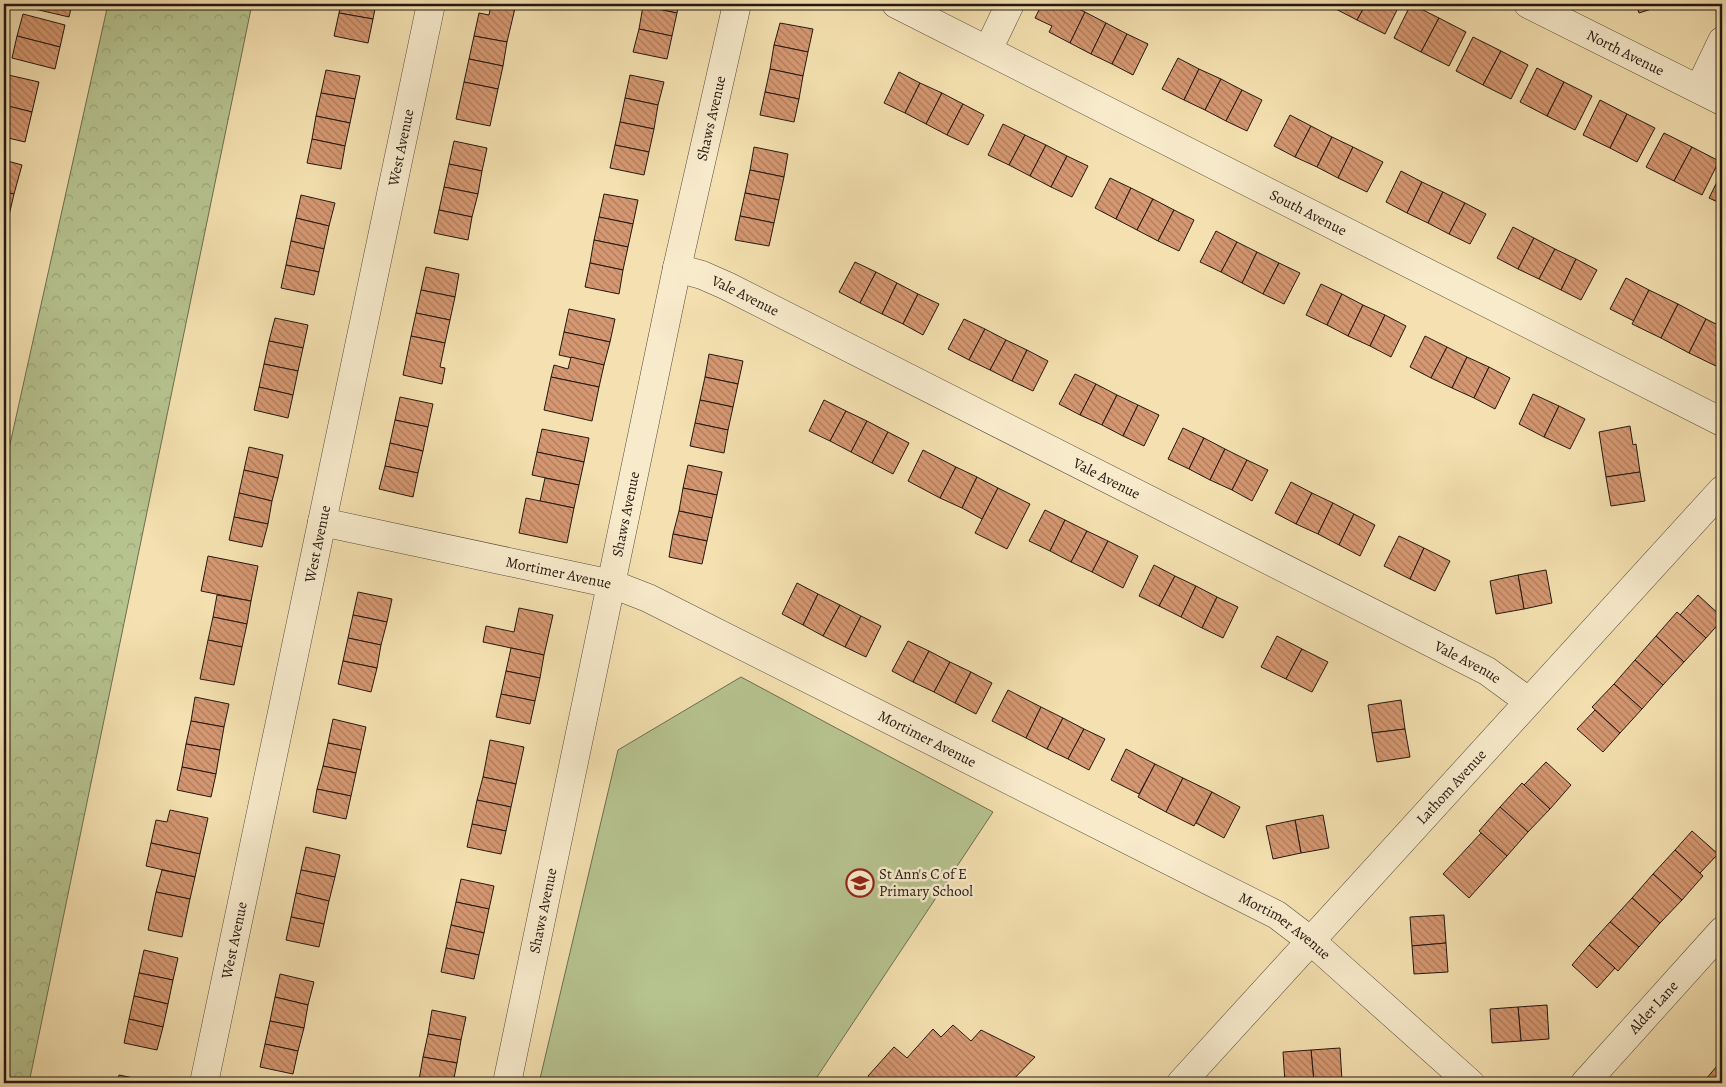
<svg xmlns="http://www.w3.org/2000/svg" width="1726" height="1087" viewBox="0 0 1726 1087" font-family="Alegreya,serif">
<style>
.grass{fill:#b6c38f;stroke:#6c6e50}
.forest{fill:url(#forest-crowns);stroke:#6c6e50}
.building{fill:url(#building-back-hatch);stroke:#221811}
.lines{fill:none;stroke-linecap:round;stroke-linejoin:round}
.minor-casing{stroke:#564a39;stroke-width:29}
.minor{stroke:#f8ebcc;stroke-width:28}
.labels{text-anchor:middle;stroke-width:5;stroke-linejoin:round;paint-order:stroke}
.street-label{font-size:15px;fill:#221811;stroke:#f8ebcc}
.poi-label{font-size:15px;fill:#221811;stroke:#f8ebcc;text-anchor:start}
</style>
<defs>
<pattern id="forest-crowns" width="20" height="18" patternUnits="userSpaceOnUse" patternTransform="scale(1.25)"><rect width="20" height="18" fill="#b6c38f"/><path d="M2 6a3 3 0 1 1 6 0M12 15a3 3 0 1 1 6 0" fill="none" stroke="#9ca77a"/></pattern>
<pattern id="building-back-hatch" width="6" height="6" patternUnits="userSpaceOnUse" patternTransform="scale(1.25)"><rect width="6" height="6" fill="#d69872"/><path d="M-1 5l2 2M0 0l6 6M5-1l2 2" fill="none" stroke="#ad7b5c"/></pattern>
</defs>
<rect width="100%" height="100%" fill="#f4e0b0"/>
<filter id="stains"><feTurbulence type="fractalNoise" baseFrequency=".004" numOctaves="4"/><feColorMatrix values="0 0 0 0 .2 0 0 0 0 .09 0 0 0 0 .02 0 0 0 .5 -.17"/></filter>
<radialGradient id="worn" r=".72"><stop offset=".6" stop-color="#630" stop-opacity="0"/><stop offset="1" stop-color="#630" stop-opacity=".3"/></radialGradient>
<polygon class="grass" points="741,677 993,812 813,1083 539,1083 618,750"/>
<polygon class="forest" points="108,4 252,4 29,1083 4,1083 4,471"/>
<g class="building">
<polygon points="27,4 72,4 69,17 26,7"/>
<polygon points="341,4 376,4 373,19 339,13"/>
<polygon points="491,4 516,4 507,42 474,36 479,13 489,15"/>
<polygon points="644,4 679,4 677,13 643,6"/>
<polygon points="1042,4 1055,4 1061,7 1063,4 1068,4 1085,12 1070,43 1049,32 1052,26 1035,18"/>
<polygon points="1331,4 1366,4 1357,20 1330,6"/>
<polygon points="1366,4 1400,4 1385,34 1357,20"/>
<polygon points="1411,4 1439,18 1421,52 1394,38"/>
<polygon points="1636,4 1667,4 1639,13"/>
<polygon points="643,6 677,13 672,36 639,29"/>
<polygon points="1085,12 1106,23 1091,54 1070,43"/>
<polygon points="339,13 373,19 368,43 334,36"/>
<polygon points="23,14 65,25 60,47 17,36"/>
<polygon points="1439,18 1466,32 1449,66 1421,52"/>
<polygon points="780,23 813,29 808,52 774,45"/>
<polygon points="1106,23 1127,34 1112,64 1091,54"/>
<polygon points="639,29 672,36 667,59 633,52"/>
<polygon points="1127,34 1148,44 1133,75 1112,64"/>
<polygon points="17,36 60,47 55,69 12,58"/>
<polygon points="474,36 507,42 503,66 469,59"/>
<polygon points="1473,37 1501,51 1483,85 1456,71"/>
<polygon points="774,45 808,52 803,76 770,69"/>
<polygon points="1501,51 1528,65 1511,99 1483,85"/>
<polygon points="1178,58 1199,69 1184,100 1162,89"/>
<polygon points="469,59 503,66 498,89 464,82"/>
<polygon points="1537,68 1564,82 1547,116 1520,102"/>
<polygon points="770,69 803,76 799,99 765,92"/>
<polygon points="1199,69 1221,79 1205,110 1184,100"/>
<polygon points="326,70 360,76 355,99 321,93"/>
<polygon points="899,72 920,83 905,113 884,103"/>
<polygon points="4,74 39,82 32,112 4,105"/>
<polygon points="630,75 664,82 658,105 625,98"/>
<polygon points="1221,79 1242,90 1226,121 1205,110"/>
<polygon points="464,82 498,89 490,126 456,119"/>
<polygon points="1564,82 1592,96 1575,130 1547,116"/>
<polygon points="920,83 942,93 926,124 905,113"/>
<polygon points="1242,90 1262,100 1247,131 1226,121"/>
<polygon points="765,92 799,99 794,122 760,115"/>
<polygon points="321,93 355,99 350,123 316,116"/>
<polygon points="942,93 963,104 947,135 926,124"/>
<polygon points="625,98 658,105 654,129 620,122"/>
<polygon points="1600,100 1627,114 1610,148 1583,135"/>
<polygon points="963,104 984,115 968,145 947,135"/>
<polygon points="4,105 32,112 25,142 4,137"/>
<polygon points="1627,114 1655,128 1637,162 1610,148"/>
<polygon points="1290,115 1311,126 1295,157 1274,146"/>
<polygon points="316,116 350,123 345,146 312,139"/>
<polygon points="620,122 654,129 649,152 615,145"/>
<polygon points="1003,124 1025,135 1009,165 988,155"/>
<polygon points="1311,126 1332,137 1317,167 1295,157"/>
<polygon points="1664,133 1692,147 1674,181 1646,167"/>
<polygon points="1025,135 1046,145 1030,176 1009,165"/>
<polygon points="1332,137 1353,147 1338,178 1317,167"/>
<polygon points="312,139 345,146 341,169 307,163"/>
<polygon points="454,141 487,148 482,171 449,164"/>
<polygon points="615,145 649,152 644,175 610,168"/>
<polygon points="1046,145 1067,156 1051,187 1030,176"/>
<polygon points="754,147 788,154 784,177 750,170"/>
<polygon points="1353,147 1383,162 1367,192 1338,178"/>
<polygon points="1692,147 1719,161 1702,195 1674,181"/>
<polygon points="1067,156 1088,166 1072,197 1051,187"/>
<polygon points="4,160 22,165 14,194 4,192"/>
<polygon points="449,164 482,171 478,194 444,187"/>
<polygon points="750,170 784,177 779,200 745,193"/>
<polygon points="1401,171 1422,182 1407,213 1386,202"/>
<polygon points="1722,172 1722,204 1709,198"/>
<polygon points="1110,178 1131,188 1116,219 1095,208"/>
<polygon points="1422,182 1443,192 1428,223 1407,213"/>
<polygon points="444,187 478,194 472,217 439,210"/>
<polygon points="1131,188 1153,199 1137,230 1116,219"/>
<polygon points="4,192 14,194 7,224 4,224"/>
<polygon points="1443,192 1465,203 1449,234 1428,223"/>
<polygon points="745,193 779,200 774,223 740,216"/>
<polygon points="604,194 638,200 633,224 599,217"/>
<polygon points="301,195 335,203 329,226 296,218"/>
<polygon points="1153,199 1174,210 1158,241 1137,230"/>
<polygon points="1465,203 1486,214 1470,244 1449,234"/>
<polygon points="439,210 472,217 468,240 434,233"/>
<polygon points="1174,210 1194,220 1179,251 1158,241"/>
<polygon points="740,216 774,223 769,246 735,240"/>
<polygon points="599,217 633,224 628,247 594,240"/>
<polygon points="296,218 329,226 324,249 291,241"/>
<polygon points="1513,227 1534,238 1518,269 1497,258"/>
<polygon points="1216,231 1237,242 1221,272 1200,262"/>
<polygon points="1534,238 1555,249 1539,279 1518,269"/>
<polygon points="594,240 628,247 623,270 590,263"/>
<polygon points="291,241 324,249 319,272 286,265"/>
<polygon points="1237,242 1257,252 1242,283 1221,272"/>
<polygon points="1555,249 1576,259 1561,290 1539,279"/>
<polygon points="1257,252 1279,263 1263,294 1242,283"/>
<polygon points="1576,259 1597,270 1581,300 1561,290"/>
<polygon points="855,262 876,272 860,303 839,292"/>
<polygon points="590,263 623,270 619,294 585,287"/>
<polygon points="1279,263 1300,273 1284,304 1263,294"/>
<polygon points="286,265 319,272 314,295 281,288"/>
<polygon points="426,267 459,274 455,297 421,290"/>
<polygon points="876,272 897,283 882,314 860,303"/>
<polygon points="1626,278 1649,290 1634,321 1610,309"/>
<polygon points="897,283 918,294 903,324 882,314"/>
<polygon points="1321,284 1342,294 1327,325 1306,315"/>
<polygon points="421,290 455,297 450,320 416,313"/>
<polygon points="1649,290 1678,304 1661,338 1632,324"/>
<polygon points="918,294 939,304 923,335 903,324"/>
<polygon points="1342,294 1363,305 1348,336 1327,325"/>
<polygon points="1678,304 1706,319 1689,353 1661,338"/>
<polygon points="1363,305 1385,315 1370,346 1348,336"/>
<polygon points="569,309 615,319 610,342 564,332"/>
<polygon points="416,313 450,320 445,343 411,336"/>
<polygon points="1385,315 1406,326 1391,357 1370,346"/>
<polygon points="275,318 308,325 303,348 269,341"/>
<polygon points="964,319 985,329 969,360 948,349"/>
<polygon points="1706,319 1722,327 1722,358 1718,367 1689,353"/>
<polygon points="985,329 1006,340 990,370 969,360"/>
<polygon points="564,332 610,342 604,365 559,355"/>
<polygon points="411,336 445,343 440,367 445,368 442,384 403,375"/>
<polygon points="1425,336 1447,347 1431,378 1410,367"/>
<polygon points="1006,340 1027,350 1012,381 990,370"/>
<polygon points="269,341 303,348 298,371 264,364"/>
<polygon points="1447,347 1467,357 1452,388 1431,378"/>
<polygon points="1027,350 1048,361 1033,391 1012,381"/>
<polygon points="709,354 743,361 738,384 705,377"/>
<polygon points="571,357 604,365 599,387 551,377 554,365 568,369"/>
<polygon points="1467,357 1489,367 1474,398 1452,388"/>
<polygon points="264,364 298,371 293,395 259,387"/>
<polygon points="1489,367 1510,378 1495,409 1474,398"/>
<polygon points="1075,374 1096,384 1080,415 1059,404"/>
<polygon points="551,377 599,387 592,421 544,410"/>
<polygon points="705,377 738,384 733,407 700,400"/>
<polygon points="1096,384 1117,395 1102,425 1080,415"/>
<polygon points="259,387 293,395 288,418 254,410"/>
<polygon points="1533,394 1559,406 1544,437 1519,424"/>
<polygon points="1117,395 1138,405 1123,436 1102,425"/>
<polygon points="400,397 433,404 428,427 395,420"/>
<polygon points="700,400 733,407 728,430 695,423"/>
<polygon points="824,400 846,411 830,441 809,431"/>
<polygon points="1138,405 1159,415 1144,446 1123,436"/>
<polygon points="1559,406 1585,419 1570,449 1544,437"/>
<polygon points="846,411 867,421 851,452 830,441"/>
<polygon points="395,420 428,427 423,451 390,443"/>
<polygon points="867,421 888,432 872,463 851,452"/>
<polygon points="695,423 728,430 724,453 690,446"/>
<polygon points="1630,426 1633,445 1636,444 1640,472 1606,477 1599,432"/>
<polygon points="1183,428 1204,438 1189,469 1168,459"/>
<polygon points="542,429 589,438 584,462 537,452"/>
<polygon points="888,432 909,443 893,474 872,463"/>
<polygon points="1204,438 1225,449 1210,480 1189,469"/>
<polygon points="390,443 423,451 418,473 385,466"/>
<polygon points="249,447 283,455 278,478 244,470"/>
<polygon points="1225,449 1247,460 1232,490 1210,480"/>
<polygon points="923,450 956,467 940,498 908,481"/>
<polygon points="537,452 584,462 579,485 532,475"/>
<polygon points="1247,460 1268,470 1252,501 1232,490"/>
<polygon points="688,465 722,472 717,495 683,488"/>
<polygon points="385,466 418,473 413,497 379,489"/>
<polygon points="956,467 977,477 962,508 940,498"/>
<polygon points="244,470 278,478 272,501 239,493"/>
<polygon points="1640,472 1645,501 1611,506 1606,477"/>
<polygon points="977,477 998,488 982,519 962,508"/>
<polygon points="545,478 579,485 574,508 540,501"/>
<polygon points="1291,482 1312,493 1296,524 1275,513"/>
<polygon points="683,488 717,495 712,518 679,511"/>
<polygon points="998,488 1030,504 1007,549 975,533"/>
<polygon points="239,493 272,501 268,524 234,517"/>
<polygon points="1312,493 1333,503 1318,534 1296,524"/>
<polygon points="526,498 574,508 567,543 519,533"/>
<polygon points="1333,503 1354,514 1339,545 1318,534"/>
<polygon points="1045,510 1065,520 1050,551 1029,541"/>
<polygon points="679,511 712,518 707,541 673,534"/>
<polygon points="1354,514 1375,525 1360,556 1339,545"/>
<polygon points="234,517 268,524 262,547 229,540"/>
<polygon points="1065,520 1087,531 1071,562 1050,551"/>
<polygon points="1087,531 1108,541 1092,572 1071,562"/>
<polygon points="673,534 707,541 702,564 669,557"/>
<polygon points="1399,536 1424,548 1410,579 1384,566"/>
<polygon points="1108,541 1138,556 1123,588 1092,572"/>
<polygon points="1424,548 1450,561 1435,591 1410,579"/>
<polygon points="208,556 258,566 251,601 201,591"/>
<polygon points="1154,565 1175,576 1159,606 1139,596"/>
<polygon points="1546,570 1552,603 1524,609 1518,575"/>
<polygon points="1518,575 1524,609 1496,614 1490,581"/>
<polygon points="1175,576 1196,586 1181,617 1159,606"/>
<polygon points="797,583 818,594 803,625 782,614"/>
<polygon points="1196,586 1217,597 1202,628 1181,617"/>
<polygon points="358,592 392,599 387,622 353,615"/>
<polygon points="818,594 840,605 823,636 803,625"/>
<polygon points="217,595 251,601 247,624 213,617"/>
<polygon points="1698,595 1722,617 1722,620 1706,638 1680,615"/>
<polygon points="1217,597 1238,607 1223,638 1202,628"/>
<polygon points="840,605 861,616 845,647 823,636"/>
<polygon points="519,608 553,615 544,655 483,642 486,626 514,632"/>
<polygon points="1677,612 1706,638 1684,662 1656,636"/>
<polygon points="353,615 387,622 381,645 348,638"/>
<polygon points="861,616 881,626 866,657 845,647"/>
<polygon points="213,617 247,624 242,647 208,640"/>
<polygon points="1277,636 1302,649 1286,679 1261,667"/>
<polygon points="1656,636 1684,662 1663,685 1635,660"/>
<polygon points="348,638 381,645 377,668 343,661"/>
<polygon points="208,640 242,647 234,685 200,679"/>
<polygon points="908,641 929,651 913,682 892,671"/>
<polygon points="511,648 544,655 540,678 506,671"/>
<polygon points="1302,649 1328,662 1312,692 1286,679"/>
<polygon points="929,651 950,662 934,692 913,682"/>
<polygon points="1635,660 1663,685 1642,709 1614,684"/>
<polygon points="343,661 377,668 371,692 338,684"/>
<polygon points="950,662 971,672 955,703 934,692"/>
<polygon points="506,671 540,678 535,701 501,694"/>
<polygon points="971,672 992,683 976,714 955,703"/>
<polygon points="1614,684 1642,709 1620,733 1592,707"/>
<polygon points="1008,690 1041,707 1026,738 992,721"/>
<polygon points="501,694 535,701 530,724 496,717"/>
<polygon points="195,697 229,704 224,727 191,721"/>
<polygon points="1401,700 1405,729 1372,733 1368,705"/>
<polygon points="1041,707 1063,718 1047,749 1026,738"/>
<polygon points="1595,710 1620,733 1603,752 1577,729"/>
<polygon points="1063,718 1084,729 1068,759 1047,749"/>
<polygon points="333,719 366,727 361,750 328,743"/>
<polygon points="191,721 224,727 220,750 186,744"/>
<polygon points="1084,729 1105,739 1089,770 1068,759"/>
<polygon points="1405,729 1410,757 1377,762 1372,733"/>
<polygon points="490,740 524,747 516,784 483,777"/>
<polygon points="328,743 361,750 356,773 323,766"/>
<polygon points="186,744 220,750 216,774 182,767"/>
<polygon points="1126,749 1155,764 1139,794 1111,780"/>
<polygon points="1546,762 1571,785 1550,809 1524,785"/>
<polygon points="1155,764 1183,778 1166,812 1138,797"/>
<polygon points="323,766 356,773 351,796 317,789"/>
<polygon points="182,767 216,774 211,797 177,790"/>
<polygon points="483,777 516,784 511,807 477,800"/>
<polygon points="1183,778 1212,792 1194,826 1166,812"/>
<polygon points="1522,783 1550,809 1528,832 1500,807"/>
<polygon points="317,789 351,796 346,819 313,812"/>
<polygon points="1212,792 1240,807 1224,838 1196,823"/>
<polygon points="477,800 511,807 506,831 472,824"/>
<polygon points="1500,807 1528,832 1507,856 1479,831"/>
<polygon points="170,810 208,818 200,854 151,843 156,820 167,822"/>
<polygon points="1323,815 1329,848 1301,853 1295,820"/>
<polygon points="1295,820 1301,853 1273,859 1266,826"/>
<polygon points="472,824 506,831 501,854 467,847"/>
<polygon points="1692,831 1718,854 1700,873 1675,850"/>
<polygon points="1481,833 1507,856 1469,898 1443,874"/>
<polygon points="151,843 200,854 195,877 146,866"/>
<polygon points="306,847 340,855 335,877 301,870"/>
<polygon points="1675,850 1703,876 1682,900 1653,874"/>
<polygon points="162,870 195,877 190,899 156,892"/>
<polygon points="301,870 335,877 329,901 296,893"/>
<polygon points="1653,874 1682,900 1660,923 1632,898"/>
<polygon points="461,879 494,886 489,909 456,902"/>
<polygon points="156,892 190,899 182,937 148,930"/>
<polygon points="296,893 329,901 324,924 291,917"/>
<polygon points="1632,898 1660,923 1639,947 1610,922"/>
<polygon points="456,902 489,909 484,933 451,925"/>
<polygon points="1444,915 1446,943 1412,946 1410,917"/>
<polygon points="291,917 324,924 319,947 286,940"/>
<polygon points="1610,922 1639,947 1618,971 1589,945"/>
<polygon points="451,925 484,933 479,955 446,948"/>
<polygon points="1446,943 1448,972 1414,974 1412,946"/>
<polygon points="1589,945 1615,968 1597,988 1572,965"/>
<polygon points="446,948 479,955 474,979 441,972"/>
<polygon points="144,950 178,958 173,980 139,973"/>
<polygon points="139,973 173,980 168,1004 134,996"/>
<polygon points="280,974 314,982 308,1005 275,997"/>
<polygon points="134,996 168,1004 163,1027 129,1019"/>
<polygon points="275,997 308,1005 304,1028 270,1021"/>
<polygon points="1547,1005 1549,1039 1521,1041 1518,1007"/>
<polygon points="1518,1007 1521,1041 1492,1043 1490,1009"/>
<polygon points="432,1010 466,1017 461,1040 428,1034"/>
<polygon points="129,1019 163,1027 157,1050 124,1043"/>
<polygon points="270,1021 304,1028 298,1051 265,1044"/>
<polygon points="953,1025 971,1041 981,1030 1035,1057 1010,1083 876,1083 868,1076 894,1047 907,1058 933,1029 941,1037"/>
<polygon points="428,1034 461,1040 457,1063 423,1057"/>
<polygon points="265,1044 298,1051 293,1074 260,1067"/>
<polygon points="1340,1048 1342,1081 1314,1083 1311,1050"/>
<polygon points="1311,1050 1314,1083 1285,1083 1283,1052"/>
<polygon points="423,1057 457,1063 453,1083 435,1083 419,1080"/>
<polygon points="1722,1060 1722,1083 1711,1083 1706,1079"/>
<polygon points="119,1075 153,1082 152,1083 117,1083"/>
</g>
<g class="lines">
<g class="minor-casing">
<g id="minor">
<path id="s1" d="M896,4l826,418"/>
<path id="s2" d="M1528,4l194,97"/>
<polyline points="988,50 1010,4"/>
<polyline points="1699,89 1722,41"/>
<path id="s3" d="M677,268l25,7 25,11 760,385 41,30"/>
<path id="s4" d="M322,522l290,62 36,14 629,317 34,26 159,142"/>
<path id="s5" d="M204,1083l227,-1079"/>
<path id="s6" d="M507,1083l170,-815 60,-264"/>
<path id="s7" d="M1181,1083l541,-593"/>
<path id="s8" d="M1585,1083l137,-152"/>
</g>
</g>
<use href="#minor" class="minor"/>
</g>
<defs>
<g id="school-ring" transform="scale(1.4375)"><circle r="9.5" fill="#f8ebcc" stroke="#8f2418" stroke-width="1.5"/><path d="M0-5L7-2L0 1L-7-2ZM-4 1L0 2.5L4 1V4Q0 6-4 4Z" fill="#8f2418"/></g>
</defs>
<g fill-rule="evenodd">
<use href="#school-ring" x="860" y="883"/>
</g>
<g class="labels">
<g class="street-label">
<text dy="5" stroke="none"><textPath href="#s2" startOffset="109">North Avenue</textPath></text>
<text dy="5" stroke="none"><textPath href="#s6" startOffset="986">Shaws Avenue</textPath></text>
<text dy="5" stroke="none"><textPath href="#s5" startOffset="956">West Avenue</textPath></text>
<text dy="5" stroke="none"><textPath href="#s1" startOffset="462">South Avenue</textPath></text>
<text dy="5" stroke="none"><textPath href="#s3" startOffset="74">Vale Avenue</textPath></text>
<text dy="5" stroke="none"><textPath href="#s3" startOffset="479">Vale Avenue</textPath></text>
<text dy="5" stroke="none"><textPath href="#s6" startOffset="581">Shaws Avenue</textPath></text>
<text dy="5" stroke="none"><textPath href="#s5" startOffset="551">West Avenue</textPath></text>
<text dy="5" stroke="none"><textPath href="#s4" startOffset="242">Mortimer Avenue</textPath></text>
<text dy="5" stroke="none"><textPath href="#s3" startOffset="884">Vale Avenue</textPath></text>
<text dy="5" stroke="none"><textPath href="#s4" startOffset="648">Mortimer Avenue</textPath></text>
<text dy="5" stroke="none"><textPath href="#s7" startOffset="401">Lathom Avenue</textPath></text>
<text dy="5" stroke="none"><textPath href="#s6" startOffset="176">Shaws Avenue</textPath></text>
<text dy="5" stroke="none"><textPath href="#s4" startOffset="1052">Mortimer Avenue</textPath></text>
<text dy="5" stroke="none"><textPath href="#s5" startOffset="146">West Avenue</textPath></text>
<text dy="5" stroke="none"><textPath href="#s8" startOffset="102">Alder Lane</textPath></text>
</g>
<g class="poi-label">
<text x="879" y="879">St Ann's C of E<tspan x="879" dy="17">Primary School</tspan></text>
</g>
</g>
<rect width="1726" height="1087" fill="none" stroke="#f4e0b0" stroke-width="20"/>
<rect x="5" y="5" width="1716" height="1077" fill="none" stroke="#221811" stroke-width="2.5"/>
<rect x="10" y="10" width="1706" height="1067" fill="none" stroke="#221811"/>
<rect width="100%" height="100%" filter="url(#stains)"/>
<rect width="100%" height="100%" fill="url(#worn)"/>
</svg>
